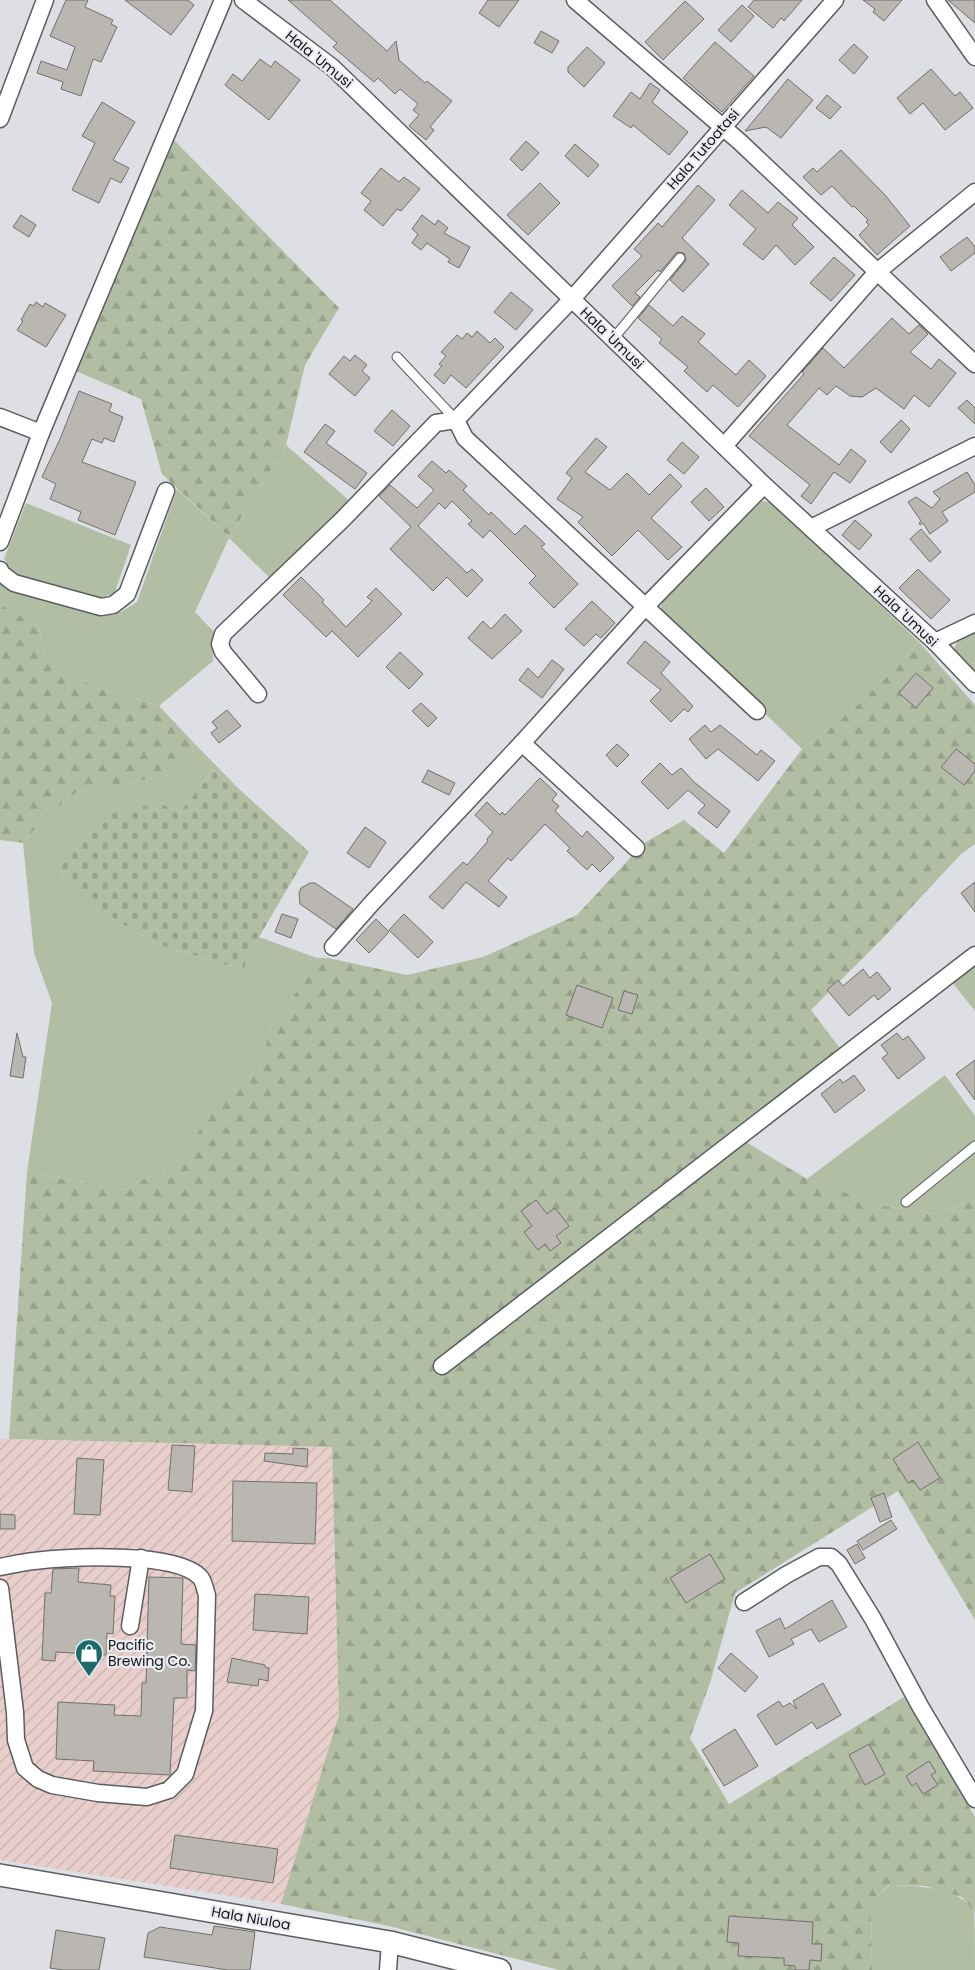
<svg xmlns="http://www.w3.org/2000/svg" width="975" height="1970" viewBox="0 0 975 1970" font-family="Poppins,sans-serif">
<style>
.industrial{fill:url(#industrial-furrows)}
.green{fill:#b1bea3}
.forest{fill:url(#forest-firs)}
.cemetery{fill:url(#cemetery-stones)}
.building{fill:#bab6b2;stroke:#726f6b}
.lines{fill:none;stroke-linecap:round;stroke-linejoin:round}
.service-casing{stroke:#5c5d61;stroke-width:11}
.minor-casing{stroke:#5c5d61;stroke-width:19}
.tertiary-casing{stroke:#5c5d61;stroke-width:24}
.service{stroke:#fff;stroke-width:9}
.minor{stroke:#fff;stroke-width:16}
.tertiary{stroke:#fff;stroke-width:21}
.labels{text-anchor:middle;stroke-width:4.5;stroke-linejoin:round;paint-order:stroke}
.street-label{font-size:14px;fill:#131415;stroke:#ebecf1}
.poi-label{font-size:14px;fill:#131415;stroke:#ebecf1;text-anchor:start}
</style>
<defs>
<pattern id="industrial-furrows" width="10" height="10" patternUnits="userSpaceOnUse" patternTransform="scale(1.25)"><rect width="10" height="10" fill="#e9cfcb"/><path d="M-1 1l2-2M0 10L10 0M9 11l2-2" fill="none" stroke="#c7b1ad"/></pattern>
<pattern id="forest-firs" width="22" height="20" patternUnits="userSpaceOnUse" patternTransform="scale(1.25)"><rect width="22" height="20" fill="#b1bea3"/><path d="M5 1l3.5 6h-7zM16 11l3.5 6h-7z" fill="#97a28b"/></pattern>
<pattern id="cemetery-stones" width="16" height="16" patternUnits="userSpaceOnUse" patternTransform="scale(1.25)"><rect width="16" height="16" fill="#b1bea3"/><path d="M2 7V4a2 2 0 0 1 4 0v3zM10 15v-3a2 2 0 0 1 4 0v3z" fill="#97a28b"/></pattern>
</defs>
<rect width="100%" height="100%" fill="#dedfe4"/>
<polygon class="industrial" points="0,1439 332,1447 339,1715 281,1904 0,1860"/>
<g class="green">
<polygon points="286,445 353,504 273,581 229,538 195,612 214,632 213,661 159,706 92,686 45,657 39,627 0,604 0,579 101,614 121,612 137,602 177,489 229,537"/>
<polygon points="757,500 772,503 919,642 859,704 802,749 662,615 661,599"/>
<polygon points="26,503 131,545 115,592 99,600 15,576 4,559"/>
<polygon points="975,631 975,671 953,651 958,640"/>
<polygon points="195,744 238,788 213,770 180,812 159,803 94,908 159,945 243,970 259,937 317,958 297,991 272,1024 260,1066 217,1104 179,1160 124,1190 27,1172 52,1003 34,953 23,843 42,820 77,792 116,786 169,775"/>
<polygon points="975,964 975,1011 952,982"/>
<polygon points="945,1075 975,1116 975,1200 936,1214 884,1206 807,1179"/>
<path d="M890,1885c25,1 71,1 84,27 1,7 1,47 1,58h-103l-1,-69z"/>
</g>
<g class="forest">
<polygon points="165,131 339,308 305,365 286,445 229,537 162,474 141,399 69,368"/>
<polygon points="0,604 39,627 45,657 92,686 159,706 195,744 169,775 116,786 77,792 42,820 23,843 0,840"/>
<polygon points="919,642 975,705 975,844 961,854 883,938 811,1010 842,1051 746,1142 807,1179 884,1206 936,1214 975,1200 975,1620 898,1491 735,1593 711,1680 690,1738 729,1804 904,1697 975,1817 975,1913 962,1897 925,1886 889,1885 871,1901 872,1970 559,1970 389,1926 281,1904 339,1715 332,1447 9,1439 27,1172 124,1190 179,1160 217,1104 260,1066 272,1024 297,991 317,958 328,958 407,975 483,957 577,915 644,843 684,820 724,853 802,749 859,704"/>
</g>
<polygon class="cemetery" points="213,770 238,788 309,852 259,937 243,970 159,945 94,908 56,874 102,815 159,803 180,812"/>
<g class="building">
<polygon points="66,0 88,0 85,7 113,20 111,24 117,27 101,62 93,59 81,96 61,89 63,82 37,73 41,61 67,70 75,47 50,36"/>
<polygon points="125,0 188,0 194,5 171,35"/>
<polygon points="288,0 330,0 387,51 396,41 399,60 425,83 427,81 452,101 430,127 434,130 426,140 409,126 419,115 413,110 418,104 400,89 395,94 378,78 374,82 333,47 337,43"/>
<polygon points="488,0 519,0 499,27 479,13"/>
<polygon points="754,0 802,0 784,21 781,18 773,28 748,7"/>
<polygon points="863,0 902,0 884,21 873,12 875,9"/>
<polygon points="948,0 975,0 975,23"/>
<polygon points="685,1 704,19 663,60 645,42"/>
<polygon points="742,5 754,16 731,42 718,30"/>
<polygon points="541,31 559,41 552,53 534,43"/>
<polygon points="715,42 754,76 722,112 683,78"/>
<polygon points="854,44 868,57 854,74 839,60"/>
<polygon points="587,47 605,63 584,87 568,72 568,67"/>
<polygon points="260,59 271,67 275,61 300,80 269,120 225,85 233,74 242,81"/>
<polygon points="931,69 955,96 960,92 973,108 945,130 923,103 910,114 897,98"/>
<polygon points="788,79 813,100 781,138 766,127 745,131"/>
<polygon points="650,83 660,90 652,102 688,132 669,155 633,125 631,128 613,116 631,92 640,99"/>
<polygon points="827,95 841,107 830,119 816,108"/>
<polygon points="102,102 135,122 113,160 129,168 121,183 111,178 99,203 72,190 95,143 82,136"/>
<polygon points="526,141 539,153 522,171 510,159"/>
<polygon points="575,144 599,165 588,177 565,156"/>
<polygon points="841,150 885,195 910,226 877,255 859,235 869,225 866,222 868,220 854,206 852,207 832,186 821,195 803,177 813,168 817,172"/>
<polygon points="381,168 399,182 404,177 420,189 401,211 397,209 383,226 364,210 371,201 361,193"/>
<polygon points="540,183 560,203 528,235 507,215"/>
<polygon points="698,185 715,200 682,238 709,264 683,292 670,280 686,260 684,253 677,252 660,272 658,270 635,293 640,297 632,306 612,286 642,256 634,249 658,223 662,227"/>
<polygon points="742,190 768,213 778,202 798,218 792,225 814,247 795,265 776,245 763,260 743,244 756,229 729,205"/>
<polygon points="21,215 36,225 29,237 13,227"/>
<polygon points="422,215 435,225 438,220 448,228 444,233 470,247 459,268 448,262 450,259 427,243 421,250 412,243 418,234 412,229"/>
<polygon points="967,237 975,247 975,253 951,271 940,257"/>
<polygon points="834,257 855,275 831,301 810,283"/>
<polygon points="511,292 533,310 516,330 494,312"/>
<polygon points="36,302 43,307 45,303 66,315 46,347 17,330 23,321 21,320 30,304 34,306"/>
<polygon points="649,305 673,326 682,316 705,334 698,342 736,375 749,360 766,376 738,407 713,385 707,392 684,371 688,367 659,343 662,339 638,318"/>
<polygon points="892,318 909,334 919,325 928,334 910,352 931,369 939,359 956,373 929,407 914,395 904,409 876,388 862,397 850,396 836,386 827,395 819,388 787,425 839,465 851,449 866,461 850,483 834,472 811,504 801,496 810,485 749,436 804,374 802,372 823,348 844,368"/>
<polygon points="477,331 490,343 495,338 504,347 466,388 451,375 444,384 434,375 442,366 439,364 446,356 441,352 457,335 462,339 467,333 472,337"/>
<polygon points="355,355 367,365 362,371 370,378 355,396 329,374 344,356 350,361"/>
<polygon points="79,391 112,404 109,411 123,417 114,442 104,438 102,443 92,439 82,462 136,482 115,535 78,520 81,512 50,499 56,484 42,477 60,439"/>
<polygon points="967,400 975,408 975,424 958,408"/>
<polygon points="392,410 410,426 393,446 374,431"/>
<polygon points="901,420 910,429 891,453 880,442"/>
<polygon points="325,424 335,431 326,443 367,473 355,489 304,452"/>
<polygon points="596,438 607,447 585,472 610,490 627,473 649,495 670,474 682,486 651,518 682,547 668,560 638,530 612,556 578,522 583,517 557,499 572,478 566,473"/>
<polygon points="682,442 699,457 684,474 667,460"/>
<polygon points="432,461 446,473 449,470 467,486 463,490 489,515 491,512 515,535 525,525 545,544 541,547 578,584 554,608 529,583 536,576 490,530 483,538 468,524 472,521 452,501 445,509 439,503 418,526 467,573 472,569 483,580 467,597 447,577 433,591 390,549 411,527 379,496 390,485 417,508 434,490 418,476"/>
<polygon points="967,472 975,485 975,492 942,512 948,521 930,534 923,523 920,525 919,523 921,521 908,502 916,497 932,508 940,499 933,492"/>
<polygon points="706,488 724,507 709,521 691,502"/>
<polygon points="855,520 872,535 859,550 842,535"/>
<polygon points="921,529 941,552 930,562 910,539"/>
<polygon points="918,569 950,600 931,619 899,588"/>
<polygon points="301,577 324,600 322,602 346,627 372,601 367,597 376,588 402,614 358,657 332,631 326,637 283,595"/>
<polygon points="592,601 615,623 601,638 596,634 584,646 565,629"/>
<polygon points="505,614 522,631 492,659 468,638 483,621 491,629"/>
<polygon points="645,641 670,662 661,673 693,706 688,712 684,709 671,722 650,701 661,690 627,663"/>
<polygon points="400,652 423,674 409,689 386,667"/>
<polygon points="552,660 564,669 542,698 519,680 528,668 538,678"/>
<polygon points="916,673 933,688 916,708 899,693"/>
<polygon points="421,703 437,718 428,727 412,711"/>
<polygon points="227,710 241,726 219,743 211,733 217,728 212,722"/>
<polygon points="705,725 711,732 720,725 757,755 761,750 775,761 758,781 718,749 706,759 689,739"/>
<polygon points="617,744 629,755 617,767 606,755"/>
<polygon points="956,749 975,764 975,771 964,785 941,767"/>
<polygon points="660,763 672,775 681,768 694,782 730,811 717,828 698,813 705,805 688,790 668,809 641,782"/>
<polygon points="428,770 455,783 449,795 422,782"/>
<polygon points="540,778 557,794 552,800 559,806 555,811 582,837 587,831 614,858 600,872 592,864 587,870 567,851 570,848 545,824 511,861 508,858 488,881 507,897 499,907 466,882 443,909 429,897 463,862 467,865 488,841 487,839 493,832 475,815 487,802 500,815 502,812 505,815"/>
<polygon points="365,827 386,842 369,868 347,853"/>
<polygon points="975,882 975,912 961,893"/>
<polygon points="310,883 315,883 353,909 336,929 300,904 299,893 301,888"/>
<polygon points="282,914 298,919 291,938 275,932"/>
<polygon points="404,914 433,942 418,958 389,930"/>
<polygon points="376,919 389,932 369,953 356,940"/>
<polygon points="863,969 870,978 877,972 891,989 878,1000 874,995 849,1016 827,990 838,980 843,986"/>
<polygon points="577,985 613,998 602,1028 566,1015"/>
<polygon points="624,991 638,995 632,1014 618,1010"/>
<polygon points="17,1033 23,1057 26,1057 23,1078 10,1076"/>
<polygon points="897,1033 903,1040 908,1036 925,1058 898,1079 882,1058 888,1054 881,1045"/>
<polygon points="975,1060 975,1100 956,1074"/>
<polygon points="854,1075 865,1090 835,1113 821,1094 840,1079 843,1083"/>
<polygon points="536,1200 547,1214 555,1208 569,1226 556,1236 561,1243 550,1251 545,1244 538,1250 524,1232 532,1226 521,1211"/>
<polygon points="918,1442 940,1478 920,1490 913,1480 908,1483 893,1459"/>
<polygon points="172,1445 195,1446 192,1492 168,1490"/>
<polygon points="293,1448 308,1449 307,1467 264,1461 265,1453 293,1454"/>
<polygon points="77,1458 104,1460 100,1515 74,1514"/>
<polygon points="233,1481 317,1483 315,1544 232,1541"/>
<polygon points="884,1493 892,1517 880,1522 871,1498"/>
<polygon points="0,1514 15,1515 15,1529 0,1529"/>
<polygon points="891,1520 897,1529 863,1550 857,1541"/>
<polygon points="857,1544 865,1558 855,1564 847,1550"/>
<polygon points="710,1554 725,1579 686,1603 670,1578"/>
<polygon points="79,1568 78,1582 111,1585 110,1596 115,1596 113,1634 107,1633 106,1655 56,1652 55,1661 42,1660 45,1593 51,1593 53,1569"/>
<polygon points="149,1577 183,1578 181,1644 196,1645 195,1671 187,1670 187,1698 174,1698 170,1775 93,1771 94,1761 56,1759 58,1702 115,1705 114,1715 141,1716 142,1683 146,1683"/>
<polygon points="255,1594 309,1597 307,1634 253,1630"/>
<polygon points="832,1600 847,1627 819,1642 811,1629 791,1639 794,1644 769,1657 756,1631 780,1618 785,1629"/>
<polygon points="731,1653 758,1677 745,1692 718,1668"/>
<polygon points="232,1658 265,1665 265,1667 269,1668 268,1681 259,1679 258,1686 227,1682"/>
<polygon points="823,1683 841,1715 817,1729 812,1722 776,1745 757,1715 779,1701 783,1707 790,1703 797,1709 793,1701"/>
<polygon points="735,1729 758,1766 724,1786 702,1750"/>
<polygon points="869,1744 885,1774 865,1785 849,1755"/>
<polygon points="929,1761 936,1772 931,1775 938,1785 923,1794 916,1783 912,1786 906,1776"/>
<polygon points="175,1835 278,1849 273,1883 170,1868"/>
<polygon points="729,1916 813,1922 812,1944 822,1944 821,1961 810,1960 809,1970 795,1970 795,1966 784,1965 784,1958 738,1956 739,1943 727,1942"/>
<polygon points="214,1926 255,1932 250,1970 228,1970 144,1957 148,1933 160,1927 212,1935"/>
<polygon points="56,1930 105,1938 99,1970 63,1970 50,1968"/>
</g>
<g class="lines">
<g class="service-casing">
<g id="service">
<polyline points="613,339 680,258"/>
<polyline points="397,357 456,420"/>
<polyline points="906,1202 975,1146"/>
</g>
</g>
<g class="minor-casing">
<g id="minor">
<polyline points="243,0 332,67 764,485 935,642 975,684"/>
<polyline points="575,0 740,142 975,364"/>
<polyline points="935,0 975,57"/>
<polyline points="0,119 45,0"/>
<polyline points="0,417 41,433 223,0"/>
<polyline points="724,446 877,272 975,192"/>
<polyline points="811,528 975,446"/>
<polyline points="0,542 41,433"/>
<polyline points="0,570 1,573 14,583 101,607 113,605 127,594 166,491"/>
<polyline points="935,642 975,623"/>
<polyline points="258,694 223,652 220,644 223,634 342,520 436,423 456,420"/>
<polyline points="757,711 465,438 456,420 572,299 835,0"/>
<polyline points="522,743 636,848"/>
<polyline points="333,947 372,903 522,743 646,606 764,485"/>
<polyline points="442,1366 975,955"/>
<path d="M0,1567c11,-2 23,-5 34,-6 35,-4 141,-10 166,16 4,4 5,13 7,18l-3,116 -19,63 -16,16 -22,7 -49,-4 -46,-8 -14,-6 -13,-11 -9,-28 -1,-28 -15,-124"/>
<polyline points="744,1602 786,1575 819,1557 831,1557 839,1564 873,1619 920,1706 975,1799"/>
<polyline points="130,1626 141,1558"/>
<polyline points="388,1970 390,1942"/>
</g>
</g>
<g class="tertiary-casing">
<polyline id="tertiary" points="0,1875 390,1942 500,1970"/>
</g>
<use href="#service" class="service"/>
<use href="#minor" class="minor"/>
<use href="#tertiary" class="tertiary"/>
</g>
<defs>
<g id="shop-pin" transform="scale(1.4375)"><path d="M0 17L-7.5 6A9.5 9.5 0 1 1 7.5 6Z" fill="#1d6a6b" stroke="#ebecf1"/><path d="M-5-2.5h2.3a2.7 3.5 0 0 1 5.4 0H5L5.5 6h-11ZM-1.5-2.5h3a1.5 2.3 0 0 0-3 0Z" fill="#fff"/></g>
</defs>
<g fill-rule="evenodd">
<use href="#shop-pin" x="89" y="1653"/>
</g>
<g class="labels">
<g class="street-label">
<text transform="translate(319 59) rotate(39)" y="5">Hala 'Umusi</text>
<text transform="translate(703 149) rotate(-49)" y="5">Hala Tutoatasi</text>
<text transform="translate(612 338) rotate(44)" y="5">Hala 'Umusi</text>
<text transform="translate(906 616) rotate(43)" y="5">Hala 'Umusi</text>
<text transform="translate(251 1918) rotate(10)" y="5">Hala Niuloa</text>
</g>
<g class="poi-label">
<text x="108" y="1650">Pacific<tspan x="108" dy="16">Brewing Co.</tspan></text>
</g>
</g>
</svg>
